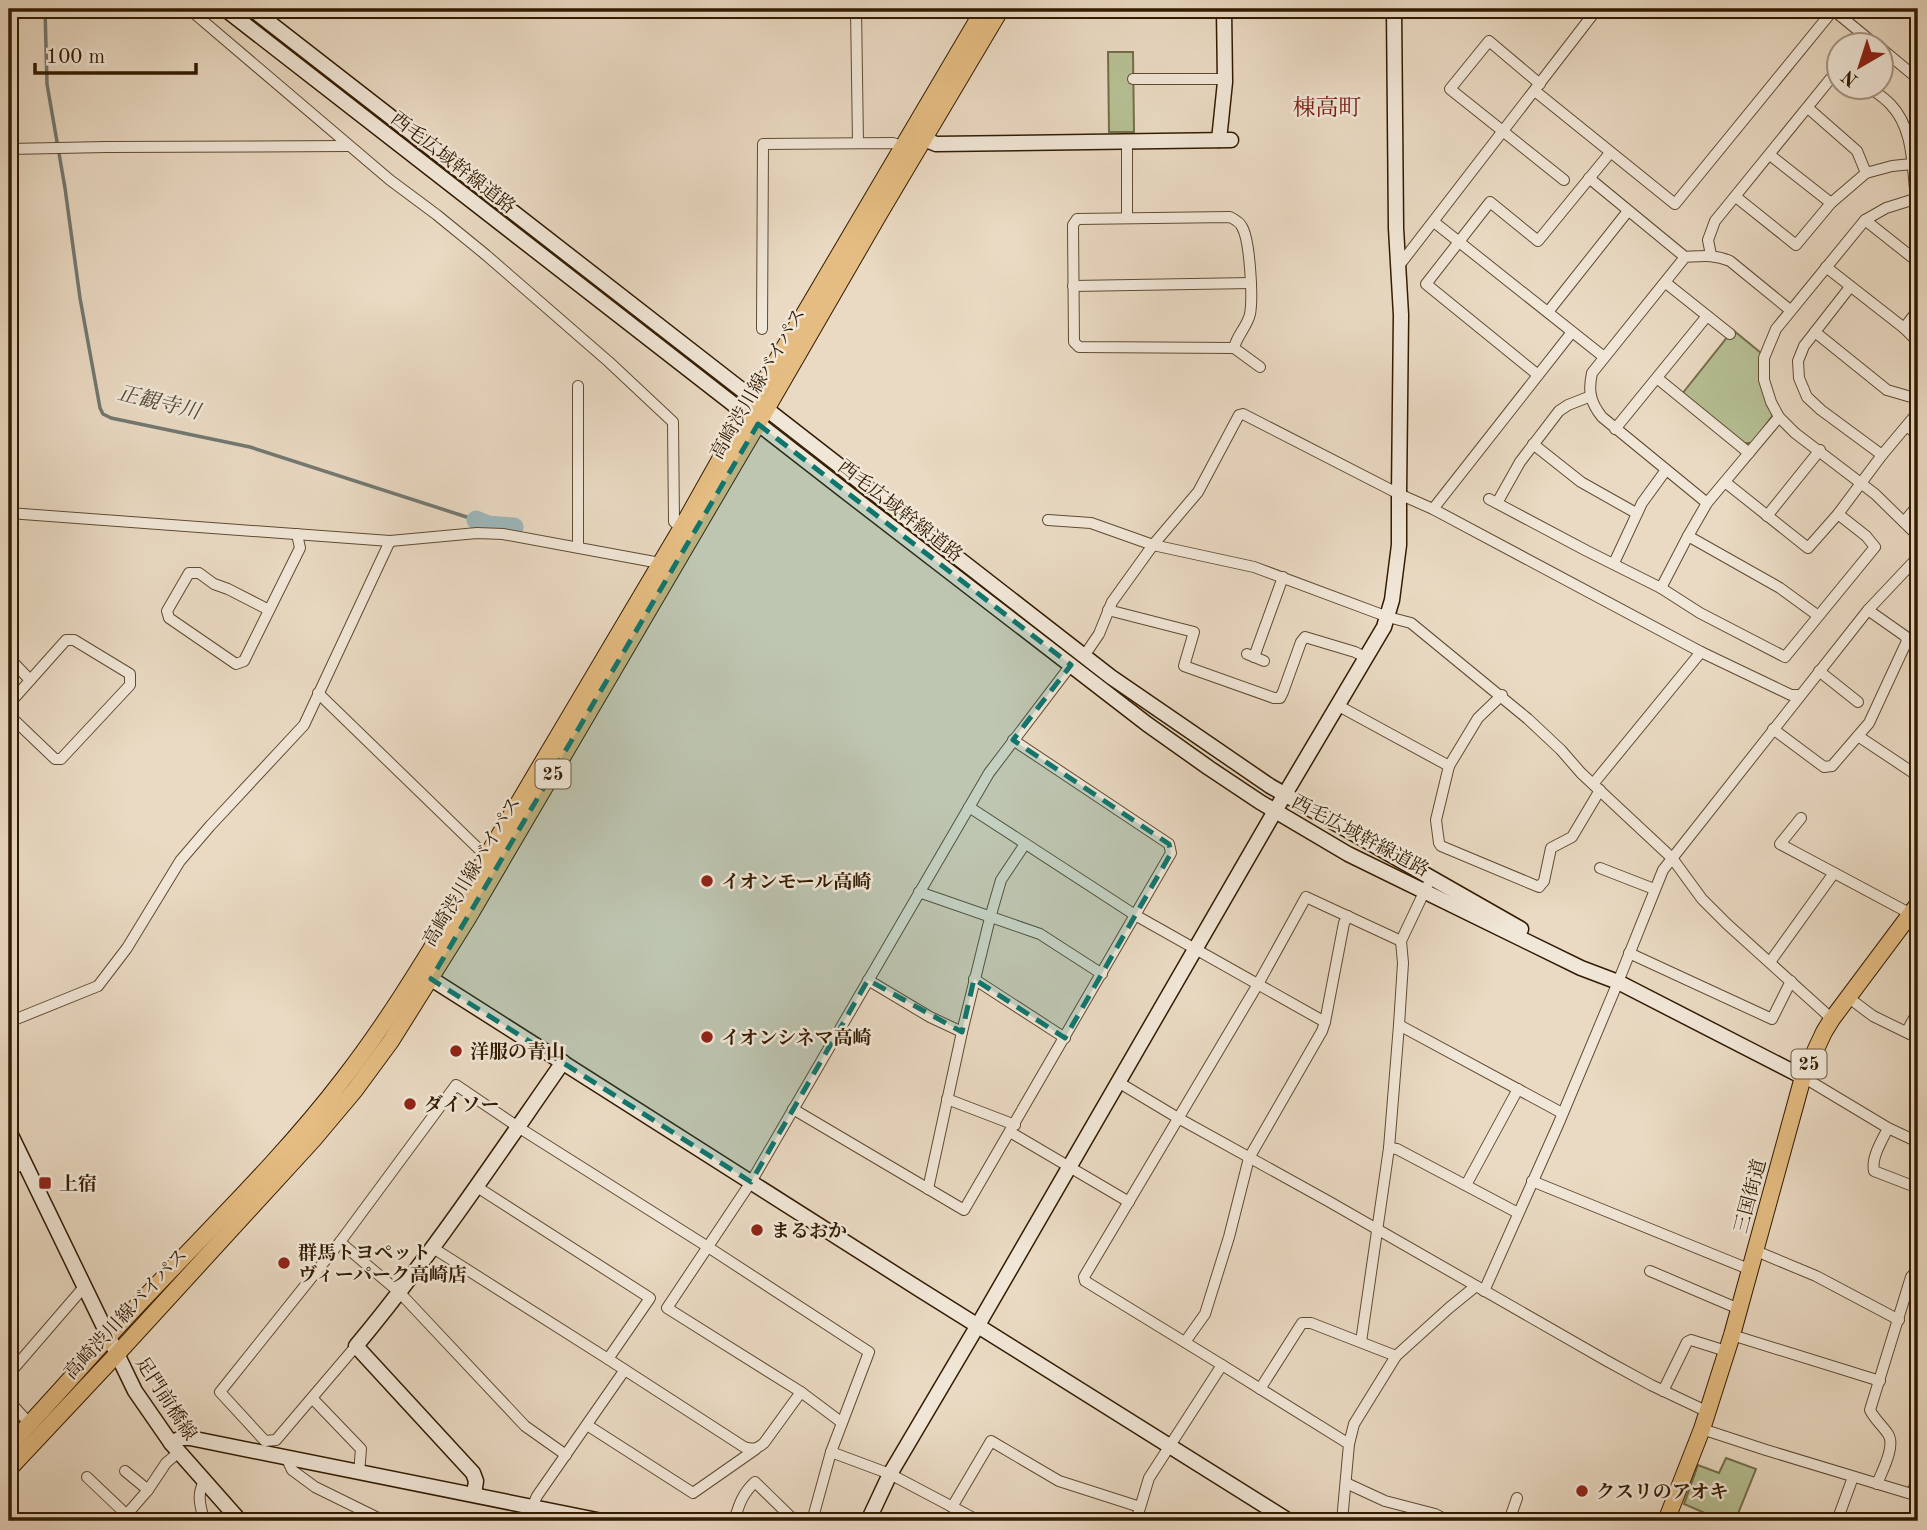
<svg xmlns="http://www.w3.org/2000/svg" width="1927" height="1530" viewBox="0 0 1927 1530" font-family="'Old Standard TT','Noto Serif JP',serif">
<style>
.green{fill:#b6c094;stroke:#746e4a;stroke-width:2}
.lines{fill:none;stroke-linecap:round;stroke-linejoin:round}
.stream{stroke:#727972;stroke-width:3.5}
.river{stroke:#9db8be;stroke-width:19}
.street-casing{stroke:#604b31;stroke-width:12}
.secondary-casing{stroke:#321b00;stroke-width:17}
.primary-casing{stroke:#321b00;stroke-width:18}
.street{stroke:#f1e7d8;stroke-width:10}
.secondary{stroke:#f1e7d8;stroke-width:14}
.primary{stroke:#e5bd82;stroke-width:16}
.marked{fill:#0f766e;fill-opacity:0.2;stroke:#0f766e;stroke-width:5;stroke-dasharray:14 9;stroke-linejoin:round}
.poi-dot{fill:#8f2418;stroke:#f1e7d8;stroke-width:2.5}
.labels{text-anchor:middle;stroke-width:5;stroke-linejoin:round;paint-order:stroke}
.shield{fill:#f1e7d8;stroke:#6b5841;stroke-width:2}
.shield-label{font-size:18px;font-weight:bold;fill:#321b00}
.street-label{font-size:19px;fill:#321b00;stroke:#f1e7d8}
.poi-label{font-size:19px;font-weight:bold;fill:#321b00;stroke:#f1e7d8;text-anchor:start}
.water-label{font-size:21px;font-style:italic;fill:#524a39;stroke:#f1e7d8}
.quarter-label{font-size:23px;fill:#7a1f14;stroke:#f1e7d8}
</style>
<rect width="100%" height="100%" fill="#eadac3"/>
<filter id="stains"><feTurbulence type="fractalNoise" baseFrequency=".00286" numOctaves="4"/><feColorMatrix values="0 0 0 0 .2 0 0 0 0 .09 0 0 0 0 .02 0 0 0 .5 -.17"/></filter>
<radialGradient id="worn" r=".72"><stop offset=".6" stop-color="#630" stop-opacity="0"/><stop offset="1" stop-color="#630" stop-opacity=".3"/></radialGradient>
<g class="green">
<polygon points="1108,52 1133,52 1134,132 1109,132"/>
<path d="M1733,330l28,23c-1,28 0,36 12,62l-21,28h-10l-60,-49z"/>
<polygon points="1726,1458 1756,1469 1735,1521 1723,1521 1684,1504 1698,1465 1719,1473"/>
</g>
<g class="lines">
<polyline class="stream" points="45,9 47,84 65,188 80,298 100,408 103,414 111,418 250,447 476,520"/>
<polyline class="river" points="476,520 488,525 514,527"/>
<g class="street-casing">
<g id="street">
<polyline points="189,9 390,180 437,215 486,255 609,362 673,422 674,522 682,527"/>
<polyline points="856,9 858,143"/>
<polyline points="1832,9 1877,46"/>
<polyline points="1882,49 1918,79"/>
<polyline points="1133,79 1225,79"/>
<polyline points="1540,84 1489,41 1450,89 1564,180"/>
<path d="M1870,88c7,5 15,10 21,17 23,24 21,62 25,93"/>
<polyline points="1535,91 1675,204 1834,9"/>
<polyline points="1808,108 1857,151 1866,173"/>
<polyline points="9,149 106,147 349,146"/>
<polyline points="1770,155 1831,203"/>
<polyline points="1589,178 1685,257"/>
<polyline points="1736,197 1796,245 1831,203 1866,173 1892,166 1912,164"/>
<polyline points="1918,198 1886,208 1865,220 1776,329 1764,358 1764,380 1771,402 1779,417 1795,433 1875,494 1918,536"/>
<polyline points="1127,218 1127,141"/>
<polyline points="1865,220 1918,262"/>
<polyline points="1434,222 1604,357"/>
<polyline points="1711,255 1708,240 1715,221 1840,67"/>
<polyline points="1398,267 1597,9"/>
<polyline points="1826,267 1904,328 1918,342"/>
<polyline points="1666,283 1730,334"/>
<polyline points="1073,286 1251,283"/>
<polyline points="1850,287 1804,346 1798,361 1799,378 1807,397 1821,410 1882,455"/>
<polyline points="1548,312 1628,211"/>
<polyline points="1904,328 1918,310"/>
<polyline points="762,329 763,144 893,143 903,147"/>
<polyline points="1815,332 1887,390 1918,399"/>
<path d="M1234,348c3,-13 13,-21 16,-34 3,-16 0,-74 -8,-87 -2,-5 -8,-8 -12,-10l-153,2 -4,6 1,117 5,5 155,1 26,19"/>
<polyline points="1538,375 1426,284 1490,202 1538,241 1610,153"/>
<polyline points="1657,378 1749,453"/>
<polyline points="578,386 578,547"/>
<polyline points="1908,427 1918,435"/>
<polyline points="1615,429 1707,316"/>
<polyline points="1533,444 1581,482 1636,513"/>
<polyline points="1725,482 1808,548 1838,514 1882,455 1918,412"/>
<polyline points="1489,499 1587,551 1661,588 1700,613 1785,657 1875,547 1866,536 1838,514"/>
<polyline points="1497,503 1520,462 1559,411 1568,405 1591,396"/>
<path d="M1707,503l-105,-86c-12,-15 -14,-26 -10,-44l93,-116c17,-1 29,-3 45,4l60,49"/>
<polyline points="1433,509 1572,332"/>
<polyline points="9,513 390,541 477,533 503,534 660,563"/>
<polyline points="1767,516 1820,450"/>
<polyline points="1048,520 1091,523 1153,545 1254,567 1388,617 1411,623 1528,719 1561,750 1581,773 1672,858 1702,899 1727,924 1832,1019"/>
<path d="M9,521c5,16 6,28 0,44"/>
<polyline points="1904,522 1918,505"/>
<polyline points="1688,536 1780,588 1817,615"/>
<polyline points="1614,563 1642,503 1666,470"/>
<polyline points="1661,588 1688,536 1707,503 1779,417"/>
<polyline points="269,610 228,589 214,584 199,573 189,573 167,611 169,618 236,664 244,661 300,548 297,534"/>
<polyline points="1108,610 1194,632 1184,666 1274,698 1280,698 1283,692 1301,642 1305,637 1355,652 1365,657"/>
<polyline points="1247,654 1264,661"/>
<polyline points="1084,656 1099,634 1112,602 1153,545 1198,492 1239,415 1243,414 1399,494 1433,509 1701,652 1791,695 1799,695"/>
<polyline points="1254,657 1283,577"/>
<polyline points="9,658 30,680"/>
<polyline points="1819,671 1858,702"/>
<polyline points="318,693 486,856"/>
<polyline points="1502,695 1478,718 1449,766 1436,820 1439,843 1441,846 1539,887 1544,881 1551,848 1572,837 1600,790"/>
<polyline points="9,704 66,640 74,640 130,674 130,685 61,759 55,759 9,715"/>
<polyline points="1337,705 1449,766"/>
<polyline points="1773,729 1824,767 1832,766 1869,723 1907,641 1905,636 1868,610"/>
<polyline points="1858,736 1918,776"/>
<polyline points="1593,784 1701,652"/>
<polyline points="969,807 1135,915 1325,1022 1322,1031 1249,1158 1229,1237 1205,1314 1185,1342"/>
<polyline points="1801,818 1780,844 1911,914"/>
<polyline points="1600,868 1654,889"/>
<polyline points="919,892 1040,934 1102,974"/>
<polyline points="1629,953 1772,1019 1791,981"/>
<polyline points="1770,962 1834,873"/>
<polyline points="974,979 1065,1038"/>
<polyline points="868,980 930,1017 962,1032"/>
<polyline points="1849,998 1873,1016 1918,1038"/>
<polyline points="9,1022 98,986 127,948 180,861 210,826 304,725 390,541"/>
<polyline points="1325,1022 1344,923 1348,916"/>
<polyline points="1399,1025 1562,1113"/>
<polyline points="1907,1031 1918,1011"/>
<polyline points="1803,1077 1888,1128 1918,1142"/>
<polyline points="1118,1082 1178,1118 1328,1201 1607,1361 1651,1385 1706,1411"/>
<polyline points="947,1099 1015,1125"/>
<polyline points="793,1109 964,1210 1171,853 1169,844 1013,740"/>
<path d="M1888,1128c-6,13 -17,29 -14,43l44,17"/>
<polyline points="1010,1132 1129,1202"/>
<polyline points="1389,1148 1397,1149 1518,1213"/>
<polyline points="9,1175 14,1169 24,1163"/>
<polyline points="1532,1181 1751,1270"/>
<polyline points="1466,1185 1518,1089"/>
<polyline points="928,1189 962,1032 990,918 1001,880 1025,844"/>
<polyline points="340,1242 400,1293 525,1426 566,1455"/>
<polyline points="433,1248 608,1359 650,1298 477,1187"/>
<polyline points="1756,1251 1816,1276 1899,1320"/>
<polyline points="1650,1271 1739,1309"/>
<polyline points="1484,1291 1558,1125 1618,982 1663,870 1868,610 1918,557"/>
<polyline points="1732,1335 1880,1381"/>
<polyline points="1361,1342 1389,1148 1399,1025 1403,963 1401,941 1427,886"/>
<polyline points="356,1346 276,1440 265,1441 220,1392 340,1242 456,1085 518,1127 708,1247 869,1352 831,1452 812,1521"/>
<path d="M608,1359l136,88c9,3 13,2 20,-4l37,-51"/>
<polyline points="1222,1365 1349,1444"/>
<polyline points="9,1374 84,1287"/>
<polyline points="1260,1389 1302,1323 1311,1323 1396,1356"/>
<polyline points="1663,1391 1687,1342 1691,1340 1726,1351"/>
<polyline points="312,1398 361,1449 359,1473"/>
<polyline points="9,1401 30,1424"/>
<polyline points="841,1422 801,1392 667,1308 751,1182 989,773 1071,665"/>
<polyline points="587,1425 693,1493 756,1449"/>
<polyline points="1702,1429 1766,1450 1918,1496"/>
<polyline points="831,1452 890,1474 979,1521"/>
<polyline points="286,1457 292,1470 315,1487 384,1521"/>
<polyline points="125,1471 148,1490"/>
<polyline points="87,1477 127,1515"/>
<polyline points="1346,1483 1385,1501 1435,1514 1448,1521"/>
<path d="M1877,1484c5,-13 19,-38 11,-50 -6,-9 -13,-14 -18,-24l41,-133 7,-8"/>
<polyline points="1912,1494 1918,1476"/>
<polyline points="532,1507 537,1496 624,1371"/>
<polyline points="952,1507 991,1441 1059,1481 1140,1507"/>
<polyline points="121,1521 148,1490 166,1463 179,1452"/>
<path d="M204,1521c-3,-14 -8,-26 0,-39"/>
<path d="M734,1521c5,-16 8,-27 21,-39l40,39"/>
<polyline points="1136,1521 1149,1478 1222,1365 1085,1281 1084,1277 1258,984 1306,897 1401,941"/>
<polyline points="1342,1521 1349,1444 1354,1424 1396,1356 1449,1308 1476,1286"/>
<polyline points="1509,1521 1517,1498"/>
<polyline points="1837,1521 1853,1477"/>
</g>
</g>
<g class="secondary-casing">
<g id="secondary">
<polyline points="225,9 846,492 1147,724 1209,768 1260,802 1348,854 1581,968 1618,982 1803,1077"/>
<polyline points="252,9 1111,677 1270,786 1521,929"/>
<polyline points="924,139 936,144 1231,140"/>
<polyline points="1219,140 1225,82 1224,9"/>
<polyline points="422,973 919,1289 1289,1521"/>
<polyline points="9,1131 135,1391 171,1443 240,1521"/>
<polyline points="171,1443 181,1438 190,1438 602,1521"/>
<path d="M474,1494l2,-13 -3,-8 -117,-127c75,-90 140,-188 207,-284"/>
<polyline points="868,1521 890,1474 978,1325 1275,811 1384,627 1392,600 1399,545 1399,494 1401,315 1396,228 1394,9"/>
</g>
</g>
<g class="primary-casing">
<g id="primary">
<path d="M9,1446c48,-51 94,-105 143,-156 65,-69 134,-136 192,-212 41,-53 76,-110 111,-168l227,-383 72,-128 230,-390"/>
<polyline points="9,1469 117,1354 313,1140 355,1090 391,1041 468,918 767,408 878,216 1001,9"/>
<polyline points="1666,1521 1702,1429 1732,1335 1803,1077 1824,1032 1832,1019 1918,904"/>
</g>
</g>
<use href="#street" class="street"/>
<use href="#secondary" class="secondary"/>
<use href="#primary" class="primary"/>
</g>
<path class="marked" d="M758,424l313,241 -58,75 156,104 2,9 -106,185 -91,-59 -12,53 -94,-52 -117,202 -320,-203z"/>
<g class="poi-dot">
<circle cx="707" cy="881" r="7"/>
<circle cx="707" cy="1037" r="7"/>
<circle cx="456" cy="1051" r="7"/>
<circle cx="410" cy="1104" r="7"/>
<rect x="38" y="1176" width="14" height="14" rx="3.5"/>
<circle cx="757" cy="1230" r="7"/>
<circle cx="284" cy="1263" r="7"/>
<circle cx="1582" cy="1491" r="7"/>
</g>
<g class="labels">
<g class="shield">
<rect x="535.5" y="759.5" width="35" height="29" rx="5"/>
<rect x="1791.5" y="1049.5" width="35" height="29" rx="5"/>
</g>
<g class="shield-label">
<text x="553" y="780">25</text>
<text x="1809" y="1070">25</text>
</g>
<g class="street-label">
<text transform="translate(454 162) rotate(38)" y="7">西毛広域幹線道路</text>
<text transform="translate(757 383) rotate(-60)" y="7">高崎渋川線バイパス</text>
<text transform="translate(901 510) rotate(38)" y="7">西毛広域幹線道路</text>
<text transform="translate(1361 835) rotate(28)" y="7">西毛広域幹線道路</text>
<text transform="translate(471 871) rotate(-59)" y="7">高崎渋川線バイパス</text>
<text transform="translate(1749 1196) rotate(-75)" y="7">三国街道</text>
<text transform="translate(125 1313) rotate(-47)" y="7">高崎渋川線バイパス</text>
<text transform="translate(167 1398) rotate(57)" y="7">足門前橋線</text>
</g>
<g class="poi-label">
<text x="721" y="888">イオンモール高崎</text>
<text x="721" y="1044">イオンシネマ高崎</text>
<text x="470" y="1058">洋服の青山</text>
<text x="424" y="1111">ダイソー</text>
<text x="59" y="1190">上宿</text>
<text x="771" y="1237">まるおか</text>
<text x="298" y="1259">群馬トヨペット<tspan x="298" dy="22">ヴィーパーク高崎店</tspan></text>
<text x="1596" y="1498">クスリのアオキ</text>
</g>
<g class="water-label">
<text transform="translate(159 402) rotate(14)" y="7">正観寺川</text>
</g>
<g class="quarter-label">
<text x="1327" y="115">棟高町</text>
</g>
</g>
<rect width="1927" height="1530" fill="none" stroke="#eadac3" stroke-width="35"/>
<rect x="10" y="10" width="1906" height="1509" fill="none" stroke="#321b00" stroke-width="3.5"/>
<rect x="18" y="18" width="1892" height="1495" fill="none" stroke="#321b00" stroke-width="2"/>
<g transform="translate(1860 66) rotate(219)"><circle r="33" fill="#f1e7d8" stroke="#a59582" stroke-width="2"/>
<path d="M0-5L12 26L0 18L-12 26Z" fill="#8f2418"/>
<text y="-10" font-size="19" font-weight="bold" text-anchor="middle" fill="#321b00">N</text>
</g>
<path d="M35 63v10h161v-10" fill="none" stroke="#321b00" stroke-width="3.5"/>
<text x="46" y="63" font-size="21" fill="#321b00" stroke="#f1e7d8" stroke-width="5" paint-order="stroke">100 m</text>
<rect width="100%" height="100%" filter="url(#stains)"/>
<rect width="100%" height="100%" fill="url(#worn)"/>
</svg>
